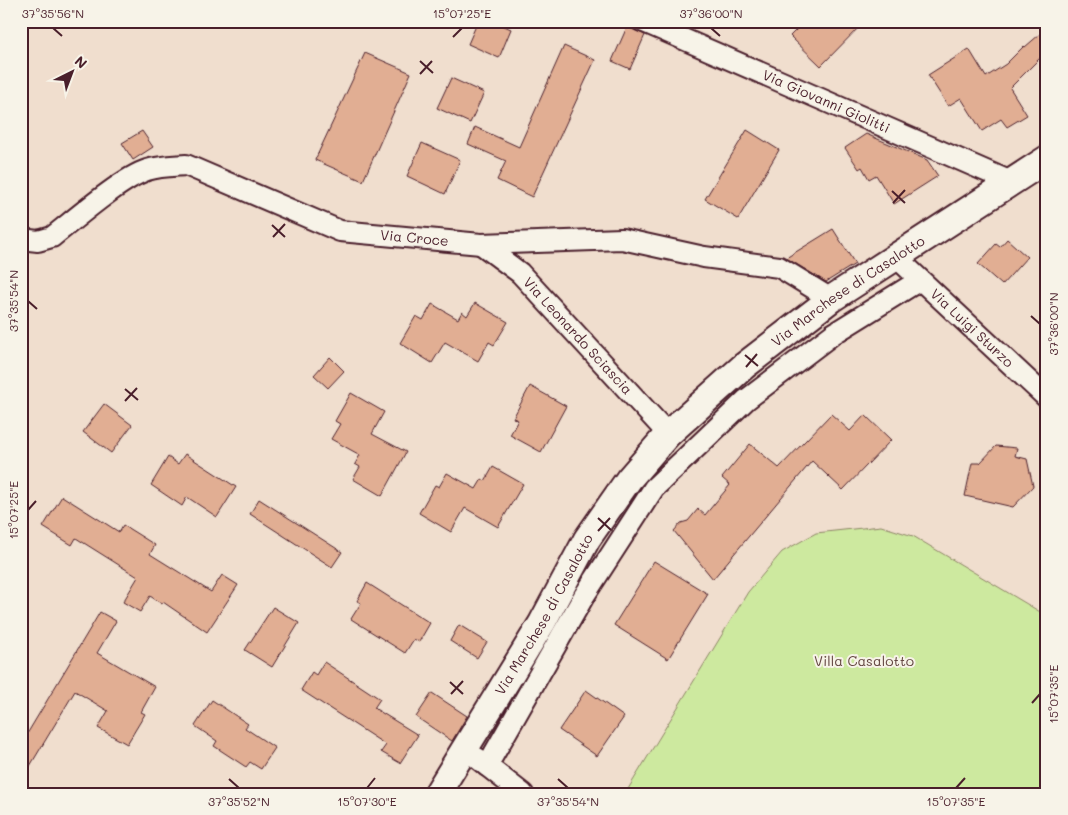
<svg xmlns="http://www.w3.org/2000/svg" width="1068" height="815" viewBox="0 0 1068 815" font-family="Mali,sans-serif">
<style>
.green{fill:#cde99f;stroke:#8c8465}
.building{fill:#e1ae93;stroke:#4a1f2b}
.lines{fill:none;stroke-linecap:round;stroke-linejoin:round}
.minor-casing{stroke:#4a1f2b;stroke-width:24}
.tertiary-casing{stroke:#4a1f2b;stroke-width:30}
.minor{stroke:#f7f3e8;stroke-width:20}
.tertiary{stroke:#f7f3e8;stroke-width:26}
.ticks{fill:none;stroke:#4a1f2b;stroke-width:2}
.labels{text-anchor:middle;stroke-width:4;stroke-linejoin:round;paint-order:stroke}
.street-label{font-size:14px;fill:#4a1f2b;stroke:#f7f3e8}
.park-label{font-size:14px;fill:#644742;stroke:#f7f3e8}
.neatline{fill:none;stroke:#4a1f2b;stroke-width:2}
.ticks-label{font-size:12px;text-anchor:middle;fill:#4a1f2b}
</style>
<rect width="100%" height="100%" fill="#f0dece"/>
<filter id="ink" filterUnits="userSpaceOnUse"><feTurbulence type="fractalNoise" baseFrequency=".02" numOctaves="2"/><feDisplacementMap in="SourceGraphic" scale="10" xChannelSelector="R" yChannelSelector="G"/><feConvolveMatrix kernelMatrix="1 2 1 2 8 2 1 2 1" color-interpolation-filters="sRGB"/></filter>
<g filter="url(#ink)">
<polygon class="green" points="881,526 913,536 1047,616 1047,794 625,794 748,592 782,552 816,533"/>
<g class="building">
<polygon points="478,21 493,21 511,29 499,58 468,44"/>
<polygon points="805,21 865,21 821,66 790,36"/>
<polygon points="627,27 645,35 630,69 612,61"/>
<polygon points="1047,28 1047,51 1010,88 1027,115 1007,127 1001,119 982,131 961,98 948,106 928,75 969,49 986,77 1006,64 1024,46 1025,47"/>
<polygon points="564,46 595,60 532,197 497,180 506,161 468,144 475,127 519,147"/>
<polygon points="365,53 411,73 363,181 315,160"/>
<polygon points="451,78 484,93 470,123 437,108"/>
<polygon points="747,130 779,150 738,219 705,199"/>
<polygon points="142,131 153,147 133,160 122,143"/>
<polygon points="866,134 927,160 938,176 894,204 876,175 869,179 862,167 859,169 845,148"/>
<polygon points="422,143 460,160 445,194 407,176"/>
<polygon points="833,229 855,264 826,282 786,258"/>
<polygon points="1007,239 1027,257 1002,285 978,264 996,244 1000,247"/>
<polygon points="475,303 508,322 494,345 489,342 478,361 445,342 432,363 400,343 416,316 423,320 432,304 458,319 462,312 467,316"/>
<polygon points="330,357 344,371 328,388 314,375"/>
<polygon points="530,386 566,406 541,452 510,435 518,420 513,418"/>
<polygon points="351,393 384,412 372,434 406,452 382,496 353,479 360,467 355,464 360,455 331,439 340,424 335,421"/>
<polygon points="104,404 132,425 111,453 83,432"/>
<polygon points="831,414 850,431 865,415 891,440 843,490 812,461 713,579 674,531 681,523 688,521 698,509 705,515 730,485 722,478 750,444 779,468"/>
<polygon points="996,446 1017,448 1015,456 1027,459 1033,486 1013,507 965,496 972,463 980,463"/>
<polygon points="185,454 236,487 217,517 187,497 182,506 151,485 168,457 178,464"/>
<polygon points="493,467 523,484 498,527 465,508 451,532 419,513 435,485 439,487 447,473 476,489 482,479 485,481"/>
<polygon points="62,496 119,532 123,525 155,545 150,554 211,592 222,575 238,585 207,632 163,602 162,604 150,596 140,612 123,602 138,577 76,538 72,545 43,527"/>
<polygon points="259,499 342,552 332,567 250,514"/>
<polygon points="654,561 708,594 668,659 614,625"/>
<polygon points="367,583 430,623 419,642 414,639 405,653 351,619 361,603 357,601"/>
<polygon points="273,607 299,623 272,667 245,650"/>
<polygon points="100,612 116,621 97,653 155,687 141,712 145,714 127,744 98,728 108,711 75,691 21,781 21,744"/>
<polygon points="459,625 487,642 477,658 450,641"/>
<polygon points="324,662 380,699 374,708 418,735 400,763 381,752 386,745 301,690 312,672 316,675"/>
<polygon points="586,690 624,717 597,756 559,730"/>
<polygon points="432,693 467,716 452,741 416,717"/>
<polygon points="212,700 248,724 245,728 275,748 261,769 250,762 246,767 214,746 217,741 195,726"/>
</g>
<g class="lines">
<g class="minor-casing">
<g id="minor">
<path id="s1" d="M642,21l369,161"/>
<path id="s2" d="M21,239l17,2 14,-4c23,-18 70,-59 95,-67 13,-4 26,-4 39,-5l154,66 141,13 141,-5 82,18 75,10 52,32"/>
<path id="s3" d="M481,244l39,29 148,161"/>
<path id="s4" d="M896,257l151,141"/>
<polyline points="477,758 523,794"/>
<polyline points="487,766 584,596 654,488 746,400 833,334 920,280"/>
</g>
</g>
<g class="tertiary-casing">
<g id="tertiary">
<path id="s5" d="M437,794l105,-171 45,-84 42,-60 39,-45 76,-68 87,-67 216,-140"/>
</g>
</g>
<use href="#minor" class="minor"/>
<use href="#tertiary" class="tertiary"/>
</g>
</g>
<path class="ticks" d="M53,28l9,8M711,28l9,8M453,37l9,-9M420,61l13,12M420,74l12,-13M892,191l13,12M893,203l12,-13M272,225l13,12M273,237l12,-13M28,301l9,8M1031,316l9,8M745,355l13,11M746,367l11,-13M125,389l13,11M125,401l12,-13M28,510l8,-9M598,518l13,12M598,531l12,-13M450,682l13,12M451,694l12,-13M1032,703l8,-9M229,779l10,9M558,779l10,9M367,788l8,-10M956,788l9,-10"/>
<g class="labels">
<g class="street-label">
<text dy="5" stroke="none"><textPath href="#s1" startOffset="201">Via Giovanni Giolitti</textPath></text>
<text dy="5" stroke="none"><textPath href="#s2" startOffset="430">Via Croce</textPath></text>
<text dy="5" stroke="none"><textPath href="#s5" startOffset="659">Via Marchese di Casalotto</textPath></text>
<text dy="5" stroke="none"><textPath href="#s4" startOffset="104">Via Luigi Sturzo</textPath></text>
<text dy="5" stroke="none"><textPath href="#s3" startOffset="134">Via Leonardo Sciascia</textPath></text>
<text dy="5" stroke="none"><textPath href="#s5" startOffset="209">Via Marchese di Casalotto</textPath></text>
</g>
<g class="park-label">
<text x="864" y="666">Villa Casalotto</text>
</g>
</g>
<rect width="1068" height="815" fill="none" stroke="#f7f3e8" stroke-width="55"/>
<g transform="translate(72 72) rotate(42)" stroke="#f7f3e8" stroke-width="4" paint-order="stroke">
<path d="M0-4L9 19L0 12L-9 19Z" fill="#4a1f2b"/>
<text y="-8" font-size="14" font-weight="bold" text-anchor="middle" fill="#4a1f2b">N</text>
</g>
<rect x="28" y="28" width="1012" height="760" class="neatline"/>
<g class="ticks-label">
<text x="53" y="18">37°35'56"N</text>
<text x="462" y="18">15°07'25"E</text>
<text x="711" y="18">37°36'00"N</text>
<text transform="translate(14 301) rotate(-90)" y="4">37°35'54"N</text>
<text transform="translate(1054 324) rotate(-90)" y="4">37°36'00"N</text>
<text transform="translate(14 510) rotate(-90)" y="4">15°07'25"E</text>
<text transform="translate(1054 694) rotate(-90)" y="4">15°07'35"E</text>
<text x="239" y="806">37°35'52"N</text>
<text x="367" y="806">15°07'30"E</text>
<text x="568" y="806">37°35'54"N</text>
<text x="956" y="806">15°07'35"E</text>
</g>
</svg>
